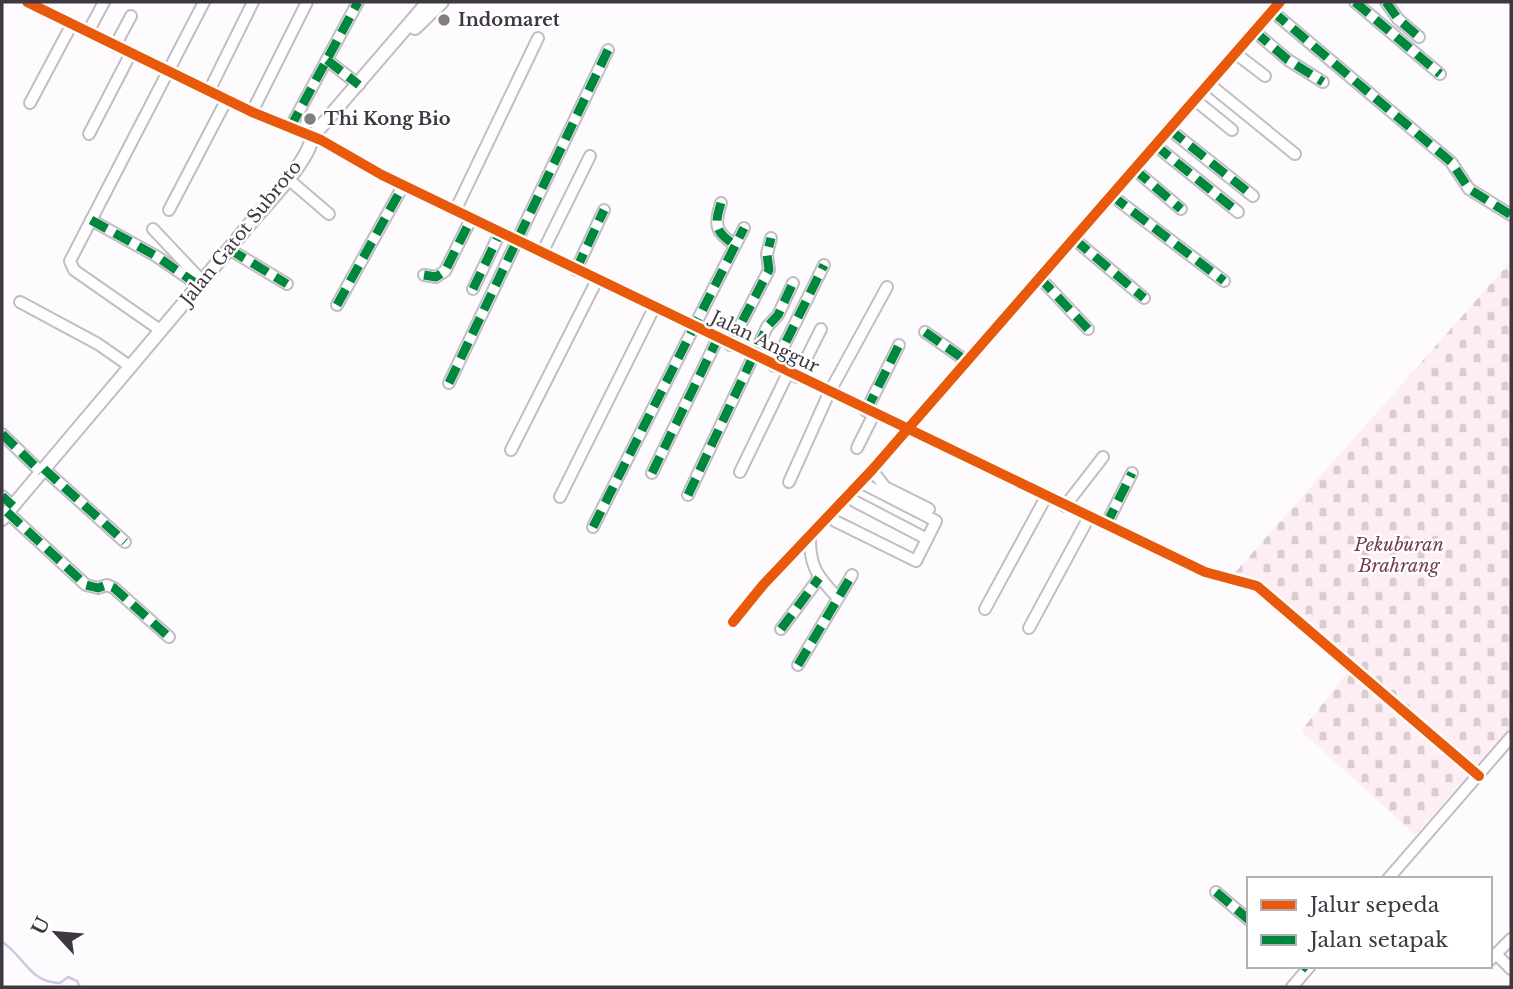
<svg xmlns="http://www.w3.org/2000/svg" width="1513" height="989" viewBox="0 0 1513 989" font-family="'Libre Baskerville',serif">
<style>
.cemetery{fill:url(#cemetery-stones)}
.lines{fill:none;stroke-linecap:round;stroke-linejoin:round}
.stream{stroke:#c9c9e6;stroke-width:2.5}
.minor-casing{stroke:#c2bdc3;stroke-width:14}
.major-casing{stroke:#c2bdc3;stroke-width:16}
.minor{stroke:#fffeff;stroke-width:10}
.major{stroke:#fffeff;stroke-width:12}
.quiet{stroke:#00873e;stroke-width:9;stroke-dasharray:18 9;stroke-linecap:butt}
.cycleway-casing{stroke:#fff;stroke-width:15}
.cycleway{stroke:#e8590c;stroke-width:10}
.poi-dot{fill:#827c83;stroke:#fff;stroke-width:2.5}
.labels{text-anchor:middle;stroke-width:5;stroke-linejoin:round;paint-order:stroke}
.poi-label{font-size:18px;font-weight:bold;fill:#3f3741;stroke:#fff;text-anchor:start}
.street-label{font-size:18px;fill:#3f3741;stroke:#fff}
.park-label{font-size:18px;font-style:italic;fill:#753b50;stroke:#fff}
</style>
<defs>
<pattern id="cemetery-stones" width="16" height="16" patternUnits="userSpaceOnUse" patternTransform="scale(1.75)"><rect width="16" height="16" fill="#fdeef3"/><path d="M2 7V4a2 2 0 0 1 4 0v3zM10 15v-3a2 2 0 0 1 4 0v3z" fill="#dacdd2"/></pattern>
</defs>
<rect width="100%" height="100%" fill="#fdfbfe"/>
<polygon class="cemetery" points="1511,261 1511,728 1415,835 1301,731 1354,664 1261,584 1231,577"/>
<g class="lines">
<path class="stream" d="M2,942c22,13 27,41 58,41l8,-6 9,4 3,6"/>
<g class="minor-casing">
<g id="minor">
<polyline points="27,2 252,112 321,140 382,175 1205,572 1257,586 1479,776"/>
<polyline points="1355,2 1440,74"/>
<polyline points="1386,2 1398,19 1419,37"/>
<polyline points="1272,11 1451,162 1469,189 1511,215"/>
<polyline points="1254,31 1288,60 1323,82"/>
<polyline points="88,32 104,2"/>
<polyline points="115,46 131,16"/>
<polyline points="1235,53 1265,76"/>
<polyline points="327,60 359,85"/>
<polyline points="1209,84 1295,154"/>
<polyline points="209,91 253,2"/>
<polyline points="1195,100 1232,130"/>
<polyline points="30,103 72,24"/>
<polyline points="252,112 307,2"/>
<polyline points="290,128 358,2"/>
<polyline points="1169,129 1253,196"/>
<polyline points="89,134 131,53"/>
<polyline points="1155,145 1238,212"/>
<polyline points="1134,169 1181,209"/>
<polyline points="287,178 329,214"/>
<polyline points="1111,195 1224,281"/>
<path d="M721,203c-7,22 -6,29 14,42"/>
<polyline points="169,210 227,99"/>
<polyline points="455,211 538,38"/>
<polyline points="91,220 156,256 198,285"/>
<polyline points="153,229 202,281"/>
<polyline points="1074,239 1144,298"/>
<polyline points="229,249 287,284"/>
<polyline points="542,253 590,156"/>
<polyline points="576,270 604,210"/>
<polyline points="424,275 436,277 445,271 471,219"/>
<polyline points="1039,277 1088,329"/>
<polyline points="473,289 500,233"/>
<polyline points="20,302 98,344 131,367"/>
<polyline points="337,305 403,186"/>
<polyline points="160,330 74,270 70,261 204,2"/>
<polyline points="925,332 965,360"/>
<polyline points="730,345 769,270 767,254 771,238"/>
<polyline points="774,366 824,265"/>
<polyline points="797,377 821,329"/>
<polyline points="449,383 608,50"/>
<polyline points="866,411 899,345"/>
<polyline points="2,434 41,472"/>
<polyline points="857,448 874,414"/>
<polyline points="511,450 597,280"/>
<polyline points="44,469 125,542"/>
<polyline points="872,470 885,487 929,509"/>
<polyline points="740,472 788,373"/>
<polyline points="652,473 718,338"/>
<polyline points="789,482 829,393 887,287"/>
<polyline points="688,495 767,327 778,315 793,283"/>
<polyline points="2,496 13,506"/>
<polyline points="560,497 654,308"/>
<polyline points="854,501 927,539"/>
<polyline points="1065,506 1103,457"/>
<polyline points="7,512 86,585 98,588 107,585 114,588 169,637"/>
<polyline points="835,521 916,561 936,521 860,482"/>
<polyline points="1106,525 1132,473"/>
<polyline points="593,527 744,228"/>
<path d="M810,534c-1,31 6,41 27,63"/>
<polyline points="985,609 1046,497"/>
<polyline points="733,622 763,585 872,470 1280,2"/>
<polyline points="1029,628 1089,517"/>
<polyline points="781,629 819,578"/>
<polyline points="798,665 852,575"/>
<polyline points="1388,879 1511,737"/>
<polyline points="1216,892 1249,920"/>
<polyline points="1496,954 1511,969"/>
<polyline points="1490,960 1511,939"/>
<polyline points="1292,987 1310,966"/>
</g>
</g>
<g class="major-casing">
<g id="major">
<polyline points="415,28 442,2"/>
<path d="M2,519c82,-98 165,-195 246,-293 17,-21 61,-64 64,-89l116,-135"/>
</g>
</g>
<use href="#minor" class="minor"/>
<use href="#major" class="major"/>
<g class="quiet">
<polyline points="1355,2 1440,74"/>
<polyline points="1386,2 1398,19 1419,37"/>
<polyline points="1272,11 1451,162 1469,189 1511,215"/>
<polyline points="1254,31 1288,60 1323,82"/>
<polyline points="327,60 359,85"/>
<polyline points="290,128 358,2"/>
<polyline points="1169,129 1253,196"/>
<polyline points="1155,145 1238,212"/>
<polyline points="1134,169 1181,209"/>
<polyline points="1111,195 1224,281"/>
<path d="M721,203c-7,22 -6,29 14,42"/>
<polyline points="91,220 156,256 198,285"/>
<polyline points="1074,239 1144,298"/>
<polyline points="229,249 287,284"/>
<polyline points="576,270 604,210"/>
<polyline points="424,275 436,277 445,271 471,219"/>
<polyline points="1039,277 1088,329"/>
<polyline points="473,289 500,233"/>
<polyline points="337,305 403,186"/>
<polyline points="925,332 965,360"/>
<polyline points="730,345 769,270 767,254 771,238"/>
<polyline points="774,366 824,265"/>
<polyline points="449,383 608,50"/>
<polyline points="866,411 899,345"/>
<polyline points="2,434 41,472"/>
<polyline points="44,469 125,542"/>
<polyline points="652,473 718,338"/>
<polyline points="688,495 767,327 778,315 793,283"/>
<polyline points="2,496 13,506"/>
<polyline points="7,512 86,585 98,588 107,585 114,588 169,637"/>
<polyline points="1106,525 1132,473"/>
<polyline points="593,527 744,228"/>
<polyline points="781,629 819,578"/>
<polyline points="798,665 852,575"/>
<polyline points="1216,892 1249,920"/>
<polyline points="1304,966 1308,969"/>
</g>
<g class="cycleway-casing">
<g id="cycleway">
<polyline points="27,2 252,112 321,140 382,175 1205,572 1257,586 1479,776"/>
<polyline points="733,622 763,585 872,470 1280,2"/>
</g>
</g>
<use href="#cycleway" class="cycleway"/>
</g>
<g class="poi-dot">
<circle cx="444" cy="20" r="7"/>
<circle cx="310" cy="119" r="7"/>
</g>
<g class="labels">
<g class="poi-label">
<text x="458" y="26">Indomaret</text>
<text x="324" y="125">Thi Kong Bio</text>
</g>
<g class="street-label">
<text transform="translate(241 233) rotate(-51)" y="6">Jalan Gatot Subroto</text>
<text transform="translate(765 342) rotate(26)" y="6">Jalan Anggur</text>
</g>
<g class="park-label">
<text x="1399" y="551">Pekuburan<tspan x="1399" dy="21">Brahrang</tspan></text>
</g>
</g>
<rect width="1513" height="989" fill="none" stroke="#3f3741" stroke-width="7"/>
<rect x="1247" y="877" width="245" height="91" fill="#ffffff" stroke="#b2afb3" stroke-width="2"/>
<rect x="1261" y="900" width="35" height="10" fill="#e8590c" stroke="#b2afb3" stroke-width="2"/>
<text x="1310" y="912" font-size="21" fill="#3f3741">Jalur sepeda</text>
<rect x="1261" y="935" width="35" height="10" fill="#00873e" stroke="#b2afb3" stroke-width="2"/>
<text x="1310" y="947" font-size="21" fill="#3f3741">Jalan setapak</text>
<g transform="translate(56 933) rotate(296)" stroke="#ffffff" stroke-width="5" paint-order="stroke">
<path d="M0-5L12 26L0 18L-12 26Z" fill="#3f3741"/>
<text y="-10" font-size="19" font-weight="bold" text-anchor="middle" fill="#3f3741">U</text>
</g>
</svg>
